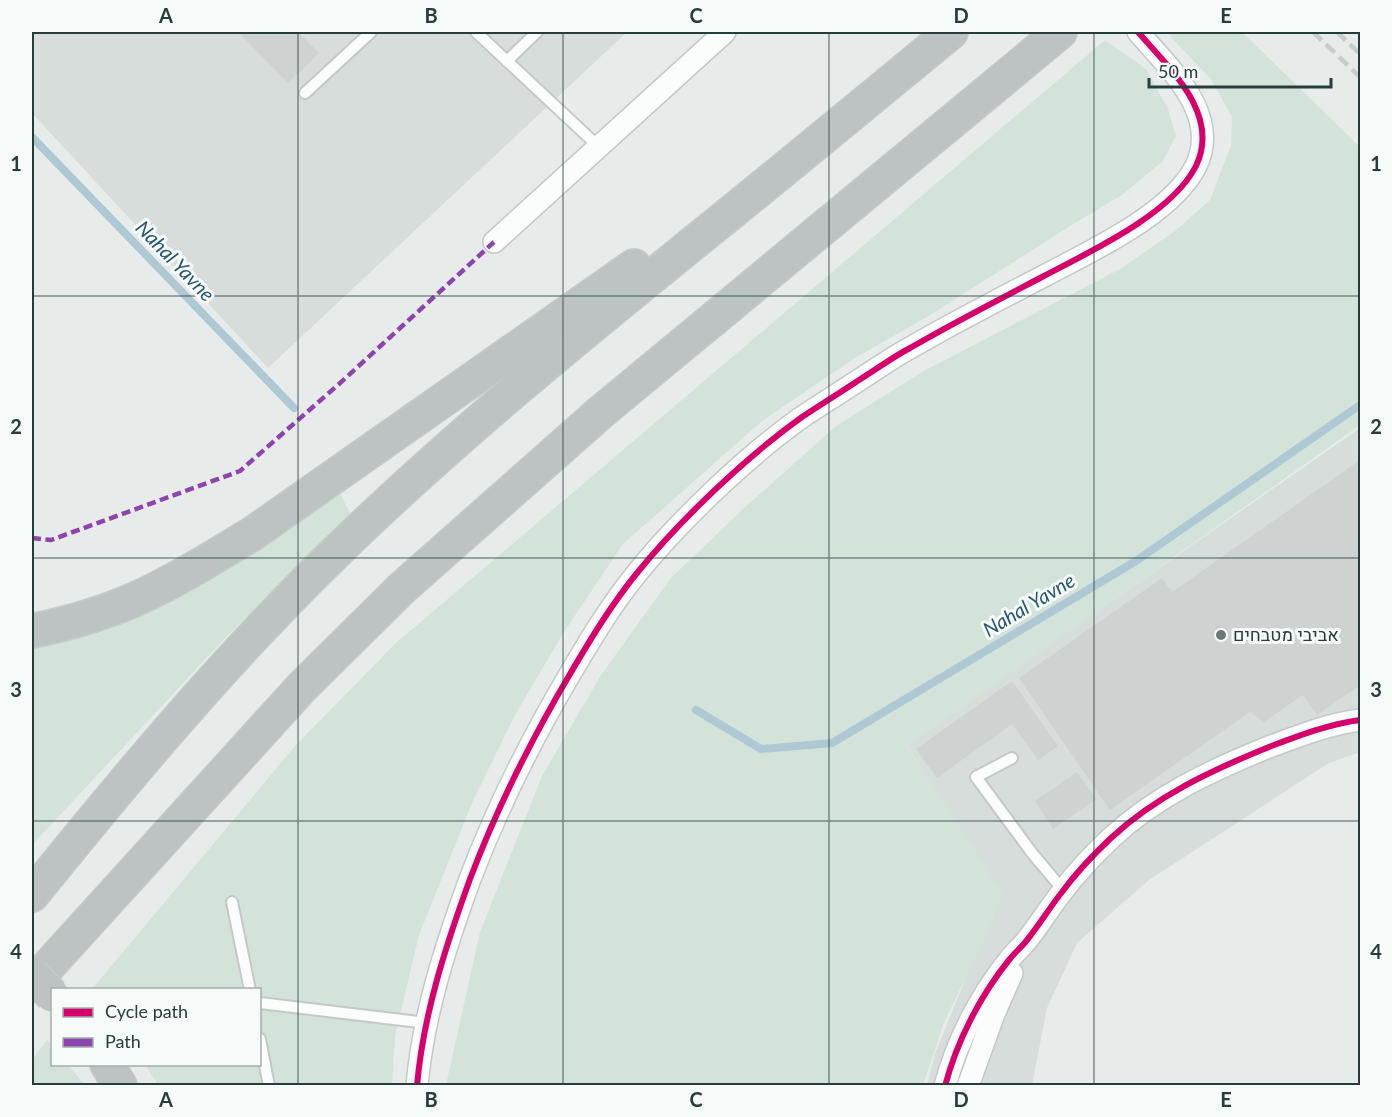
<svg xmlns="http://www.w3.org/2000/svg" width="1392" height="1117" viewBox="0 0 1392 1117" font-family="Lato,Heebo,sans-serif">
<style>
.built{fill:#d6dddb}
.green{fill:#d3e3da}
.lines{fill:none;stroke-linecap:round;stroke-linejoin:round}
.stream{stroke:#aec8d4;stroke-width:8}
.building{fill:#ced3d2}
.service-casing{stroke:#c4c9c7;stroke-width:14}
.minor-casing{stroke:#c4c9c7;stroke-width:24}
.motorway-casing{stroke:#c3cac9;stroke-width:36}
.service{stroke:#fbfcfc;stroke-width:10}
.minor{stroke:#fbfcfc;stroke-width:21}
.motorway{stroke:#bcc3c2;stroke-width:33}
.rail{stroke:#c8cccb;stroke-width:4.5;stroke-dasharray:12 6;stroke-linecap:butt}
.motorway-bridge-casing{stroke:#c3cac9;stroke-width:36;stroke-linecap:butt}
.motorway-bridge{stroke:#bcc3c2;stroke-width:33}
.quiet{stroke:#8e44ad;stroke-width:4.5;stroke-dasharray:9 4.5;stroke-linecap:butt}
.cycleway-casing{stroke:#f6faf9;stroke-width:10}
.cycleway{stroke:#d6006c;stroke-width:6}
.grid{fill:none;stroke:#273d3b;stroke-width:1.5;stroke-opacity:0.55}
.poi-dot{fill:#6a7a78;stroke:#f6faf9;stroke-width:2}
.labels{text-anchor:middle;stroke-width:6;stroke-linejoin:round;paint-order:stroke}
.poi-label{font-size:18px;fill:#273d3b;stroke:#f6faf9;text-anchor:start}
.water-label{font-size:20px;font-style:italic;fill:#275873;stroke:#f6faf9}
.neatline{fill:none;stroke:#273d3b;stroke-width:2}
.grid-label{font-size:20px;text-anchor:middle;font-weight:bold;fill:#273d3b}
</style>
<rect width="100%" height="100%" fill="#e7ecea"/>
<g class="built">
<polygon points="32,32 627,32 268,368 32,113"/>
<polygon points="1360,428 1360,752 1329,763 1149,880 1077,943 1047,1008 1032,1085 927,1085 935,1054 1000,893 907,744"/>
</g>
<g class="green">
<polygon points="1166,32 1242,32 1360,147 1360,425 908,746 1003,894 986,937 945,1020 923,1085 446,1085 480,932 542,776 601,675 671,578 742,510 836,426 922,372 1120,269 1175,231 1210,200 1231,145 1232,117 1211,79"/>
<polygon points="1105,40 1146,69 1168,109 1176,136 1163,161 1122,195 1075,223 927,317 855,358 762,421 623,544 564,632 515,715 472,803 419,935 395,1036 392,1085 158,1085 145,1065 260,1064 260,990 92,989 295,746 396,643"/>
<polygon points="338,489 351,515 229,634 32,845 32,643"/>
<polygon points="47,1040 52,1047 52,1064 68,1065 85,1085 32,1085 32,1060"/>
</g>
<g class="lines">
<g class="stream">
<polyline points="32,137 294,408"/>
<polyline points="696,710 761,749 832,743 1136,561 1360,405"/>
</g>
</g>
<g class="building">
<polygon points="238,32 298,32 319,53 288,83"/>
<polygon points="1360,460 1360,685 1317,715 1303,695 1264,722 1250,712 1110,810 1019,678 1162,578 1172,592"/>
<polygon points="1012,681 1058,746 1038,760 1012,724 937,778 916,749"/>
<polygon points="1077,772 1096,799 1053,829 1035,801"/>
</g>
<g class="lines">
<g class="service-casing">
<g id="service">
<polyline points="476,32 599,147"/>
<polyline points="507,61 537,32"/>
<polyline points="305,93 371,32"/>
<polyline points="1012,758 976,777 1032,853 1063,890"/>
<polyline points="232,902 250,990"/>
<polyline points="260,1003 427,1023"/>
<polyline points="260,1039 269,1086"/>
</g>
</g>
<g class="minor-casing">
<g id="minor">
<polyline points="494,242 725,32"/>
<path d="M417,1086c6,-71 29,-141 53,-207 27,-71 61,-139 100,-205 20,-34 41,-69 67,-101 43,-53 109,-116 165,-156 18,-12 36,-23 54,-35 18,-11 35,-24 54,-34 43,-25 88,-48 132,-71 47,-25 129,-62 154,-111 25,-52 -27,-98 -58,-134"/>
<path d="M945,1086c12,-45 35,-90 64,-126 5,-7 13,-13 18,-20 13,-16 23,-33 35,-48 14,-19 32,-38 49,-54 45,-42 101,-68 158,-91 29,-11 60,-23 91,-27"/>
<polyline points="968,1086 994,1014 1012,973"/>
</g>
</g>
<g class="motorway-casing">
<g id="motorway">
<path d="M32,631c34,-7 75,-19 106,-33 40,-18 77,-42 114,-64l382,-268"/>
<path d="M32,895c96,-119 194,-236 303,-342 113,-110 234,-209 356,-308 87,-70 174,-142 260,-213"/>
<polyline points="32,984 302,687 401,589 601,412 1060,32"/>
<polyline points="107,1064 120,1086"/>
</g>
</g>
<use href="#service" class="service"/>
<use href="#minor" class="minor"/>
<use href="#motorway" class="motorway"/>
<g class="rail">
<polyline points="1313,32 1360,77"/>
<polyline points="1337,32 1360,54"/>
</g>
<g class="motorway-bridge-casing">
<polyline id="motorway-bridge" points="32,975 52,995"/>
</g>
<use href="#motorway-bridge" class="motorway-bridge"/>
<polyline class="quiet" points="32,538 51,540 240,471 339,384 494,242"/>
<g class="cycleway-casing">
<g id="cycleway">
<path d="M417,1086c6,-71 29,-141 53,-207 27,-71 61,-139 100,-205 20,-34 41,-69 67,-101 43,-53 109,-116 165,-156 18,-12 36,-23 54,-35 18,-11 35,-24 54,-34 43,-25 88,-48 132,-71 47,-25 129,-62 154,-111 25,-52 -27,-98 -58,-134"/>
<path d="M945,1086c12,-45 35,-90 64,-126 5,-7 13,-13 18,-20 13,-16 23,-33 35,-48 14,-19 32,-38 49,-54 45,-42 101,-68 158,-91 29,-11 60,-23 91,-27"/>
</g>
</g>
<use href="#cycleway" class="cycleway"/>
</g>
<path class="grid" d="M298,32v1054M563,32v1054M829,32v1054M1094,32v1054M32,296h1328M32,558h1328M32,821h1328"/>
<circle class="poi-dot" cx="1221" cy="635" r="6"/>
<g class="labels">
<g class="poi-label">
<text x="1233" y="641">אביבי מטבחים</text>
</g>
<g class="water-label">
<text transform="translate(175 261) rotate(46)" y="7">Nahal Yavne</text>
<text transform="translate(1029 605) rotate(-31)" y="7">Nahal Yavne</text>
</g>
</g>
<rect width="1392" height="1117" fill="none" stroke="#f6faf9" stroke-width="66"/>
<rect x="51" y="988" width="210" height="78" fill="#f6faf9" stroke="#a3aead" stroke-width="1.5"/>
<rect x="63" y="1008" width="30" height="9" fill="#d6006c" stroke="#a3aead" stroke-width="1.5"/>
<text x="105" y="1018" font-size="18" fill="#273d3b">Cycle path</text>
<rect x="63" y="1038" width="30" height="9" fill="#8e44ad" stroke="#a3aead" stroke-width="1.5"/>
<text x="105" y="1048" font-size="18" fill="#273d3b">Path</text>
<path d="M1149 78v9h182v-9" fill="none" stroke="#273d3b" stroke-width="3"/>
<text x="1158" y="78" font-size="18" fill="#273d3b" stroke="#f6faf9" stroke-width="4.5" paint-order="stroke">50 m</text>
<rect x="33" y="33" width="1326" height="1051" class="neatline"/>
<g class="grid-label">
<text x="166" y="23">A</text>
<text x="431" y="23">B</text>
<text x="696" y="23">C</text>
<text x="961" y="23">D</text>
<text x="1226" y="23">E</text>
<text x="16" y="171">1</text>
<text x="1376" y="171">1</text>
<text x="16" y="434">2</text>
<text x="1376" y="434">2</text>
<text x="16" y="697">3</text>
<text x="1376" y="697">3</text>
<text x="16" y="959">4</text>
<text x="1376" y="959">4</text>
<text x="166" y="1107">A</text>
<text x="431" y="1107">B</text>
<text x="696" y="1107">C</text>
<text x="961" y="1107">D</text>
<text x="1226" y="1107">E</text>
</g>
</svg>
